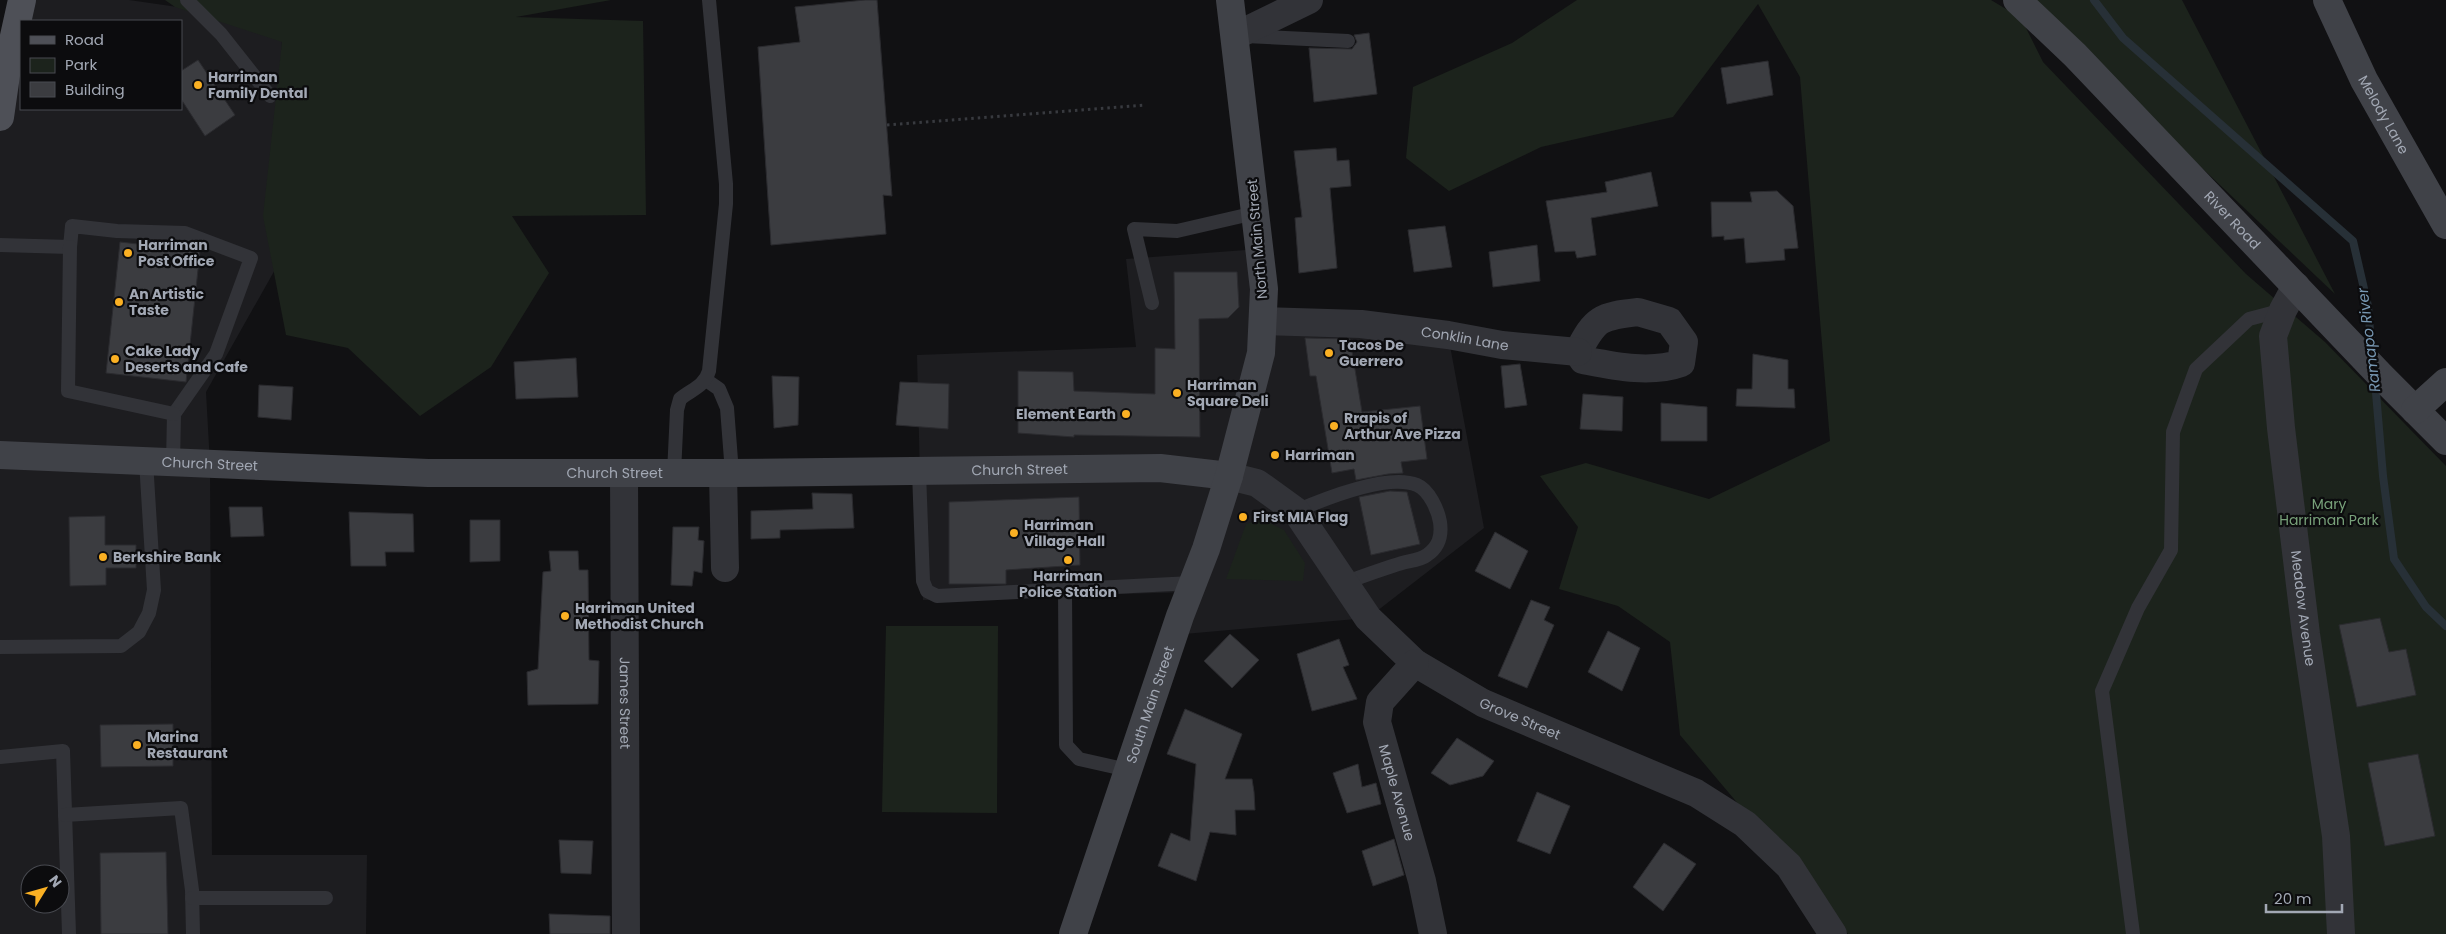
<svg xmlns="http://www.w3.org/2000/svg" width="2446" height="934" viewBox="0 0 2446 934" font-family="Poppins,sans-serif">
<style>
.built{fill:#1d1d20;fill-rule:evenodd}
.green{fill:#1c231c}
.lines{fill:none;stroke-linecap:round;stroke-linejoin:round}
.stream{stroke:#273037;stroke-width:8}
.building{fill:#3b3c40;stroke:#2b2b2f}
.path{stroke:#383a3f;stroke-width:3;stroke-dasharray:2.5 4;stroke-linecap:butt}
.lane{stroke:#323338;stroke-width:14}
.street{stroke:#323338;stroke-width:28}
.secondary{stroke:#404248;stroke-width:28}
.primary{stroke:#4e5057;stroke-width:28}
.poi-dot{fill:#fab023;stroke:#0c0c0e;stroke-width:2}
.labels{text-anchor:middle;stroke-width:4.5;stroke-linejoin:round;paint-order:stroke}
.poi-label{font-size:14px;font-weight:bold;fill:#a2a8b4;stroke:#0c0c0e;text-anchor:start}
.street-label{font-size:14px;fill:#a2a8b4;stroke:#0c0c0e}
.park-label{font-size:14px;fill:#78a17a;stroke:#0c0c0e}
.water-label{font-size:15px;font-style:italic;fill:#7797b2;stroke:#0c0c0e}
</style>
<rect width="100%" height="100%" fill="#111113"/>
<g class="built">
<path d="M22,0h107l153,22 -1,237 -75,133 4,72 2,391h155l-1,79h-366v-868zM21,21h160v88h-160zM30,874h30v30h-30z"/>
<polygon points="1259,249 1264,321 1448,335 1484,528 1368,618 1173,635 1188,592 923,600 917,355 1136,347 1126,259"/>
</g>
<g class="green">
<polygon points="165,0 611,0 516,17 643,21 646,215 512,216 549,273 491,367 420,416 348,348 286,335 263,216 282,42 175,7"/>
<polygon points="1577,0 1991,0 2021,18 2043,62 2246,274 2325,342 2446,466 2446,934 1848,934 1680,735 1670,642 1618,606 1559,589 1578,527 1540,476 1586,463 1709,499 1830,441 1800,77 1758,4 1673,117 1541,147 1449,191 1406,158 1413,87 1512,43"/>
<polygon points="2025,0 2182,0 2335,294"/>
<polygon points="1261,519 1284,530 1305,563 1303,581 1226,579 1246,524"/>
<polygon points="886,626 998,626 997,813 882,812"/>
</g>
<g class="lines">
<g class="stream">
<polyline points="2094,0 2123,38 2353,241 2368,306 2372,355"/>
<polyline points="2375,381 2383,476 2394,559 2426,607 2446,626"/>
</g>
</g>
<g class="building">
<polygon points="865,0 877,0 892,196 883,195 886,234 771,245 758,47 800,42 795,7"/>
<polygon points="1369,33 1377,94 1314,102 1309,48 1352,49 1357,42 1354,35"/>
<polygon points="198,60 235,115 205,136 181,99 181,71"/>
<polygon points="1768,61 1773,95 1727,104 1721,68"/>
<polygon points="1336,148 1337,161 1349,160 1351,186 1330,188 1337,268 1299,273 1295,218 1302,217 1294,151"/>
<polygon points="1651,172 1658,206 1591,218 1596,255 1577,258 1575,251 1555,252 1546,201 1607,192 1605,182"/>
<polygon points="1777,191 1793,206 1798,248 1784,249 1785,260 1746,263 1744,238 1724,240 1724,236 1712,237 1711,202 1752,202 1750,192"/>
<polygon points="1445,226 1452,267 1414,272 1408,230"/>
<polygon points="120,242 200,251 186,382 106,373"/>
<polygon points="1537,245 1540,281 1493,287 1489,252"/>
<polygon points="1174,272 1237,272 1239,307 1228,318 1199,319 1200,437 1074,435 1074,437 1018,433 1018,371 1073,372 1074,391 1155,394 1155,348 1175,349"/>
<polygon points="1305,338 1350,339 1362,412 1420,406 1427,459 1401,462 1403,473 1388,474 1356,480 1354,469 1332,473 1316,376 1310,376"/>
<polygon points="1753,354 1788,360 1788,389 1794,389 1795,408 1736,406 1737,389 1752,389"/>
<polygon points="576,358 578,397 516,399 514,362"/>
<polygon points="1520,364 1527,405 1505,408 1501,366"/>
<polygon points="772,376 799,377 798,425 774,428"/>
<polygon points="900,382 949,384 948,429 896,425"/>
<polygon points="259,385 293,387 291,420 258,417"/>
<polygon points="1583,394 1623,397 1622,431 1580,429"/>
<polygon points="1661,403 1707,407 1707,441 1661,441"/>
<polygon points="1390,491 1407,492 1420,544 1371,555 1359,497"/>
<polygon points="812,493 852,494 854,528 780,530 780,538 751,539 751,511 813,509"/>
<polygon points="1079,497 1080,565 1006,570 1006,584 949,584 949,502"/>
<polygon points="229,507 262,507 264,536 231,537"/>
<polygon points="349,512 413,514 414,552 385,552 386,566 351,566"/>
<polygon points="105,516 105,545 136,545 136,568 106,568 106,585 70,586 69,517"/>
<polygon points="470,520 500,520 500,561 470,562"/>
<polygon points="673,527 699,527 698,540 704,541 702,573 694,571 692,586 671,585"/>
<polygon points="1495,532 1528,551 1510,589 1475,571"/>
<polygon points="549,551 578,551 579,570 588,570 589,660 599,661 598,704 528,705 527,672 538,669 543,572 551,571"/>
<polygon points="1531,600 1550,607 1544,620 1554,625 1527,688 1498,676"/>
<polygon points="2380,618 2389,652 2406,649 2416,695 2357,707 2339,625"/>
<polygon points="1608,631 1640,648 1622,691 1588,672"/>
<polygon points="1230,634 1259,660 1232,688 1204,661"/>
<polygon points="1339,639 1349,665 1343,667 1357,699 1312,711 1297,654"/>
<polygon points="1185,709 1242,734 1225,779 1252,779 1254,792 1255,810 1235,810 1236,835 1210,832 1196,881 1158,866 1171,833 1190,841 1196,764 1167,754"/>
<polygon points="173,724 173,766 101,767 100,725"/>
<polygon points="1457,738 1494,761 1483,776 1450,785 1431,773"/>
<polygon points="2418,754 2435,836 2385,846 2368,763"/>
<polygon points="1358,764 1362,787 1376,783 1381,804 1347,813 1333,773"/>
<polygon points="1537,792 1570,806 1550,854 1517,841"/>
<polygon points="1394,839 1404,875 1373,886 1362,851"/>
<polygon points="559,840 593,841 591,874 561,873"/>
<polygon points="1664,843 1696,864 1663,911 1633,887"/>
<polygon points="166,852 168,934 101,934 100,853"/>
<polygon points="549,914 610,916 610,934 550,934"/>
</g>
<g class="lines">
<polyline class="path" points="887,125 1146,105"/>
<g class="lane">
<polyline points="187,0 221,34 270,96"/>
<polyline points="1246,36 1348,41"/>
<polyline points="0,245 70,247 72,226 117,231 185,233 251,258 216,354 174,414 173,463"/>
<polyline points="70,247 68,391 174,414"/>
<polyline points="1152,303 1134,229 1177,231 1255,213"/>
<polyline points="706,380 719,389 727,408 732,473"/>
<polyline points="919,472 923,581 927,591 937,596 1192,583"/>
<path d="M674,473l3,-63 3,-11c12,-10 24,-12 29,-28l17,-167v-20l-17,-184"/>
<path d="M1296,511c28,-12 92,-38 121,-26 12,5 21,25 23,37 2,14 -1,25 -13,33 -6,5 -18,6 -25,8 -20,6 -39,13 -58,20"/>
<polyline points="1065,589 1066,745 1079,759 1128,770"/>
<polyline points="0,647 121,646 139,632 149,613 154,590 146,461"/>
<polyline points="0,757 63,751 69,934"/>
<polyline points="65,815 181,808 192,890 193,934"/>
<polyline points="192,898 326,898"/>
<polyline points="2133,934 2102,691 2138,608 2171,550 2173,432 2196,369 2249,319 2283,310"/>
</g>
<g class="street">
<polyline points="1235,36 1309,0"/>
<path id="s1" d="M2296,286l-13,24 -10,26 8,92 25,206 30,202 5,98"/>
<path d="M1638,312l31,9 15,21 -3,21c-31,11 -67,3 -98,-3l-5,-8c17,-34 23,-36 60,-40z"/>
<path id="s2" d="M1264,321l97,3 87,11 54,10 76,7"/>
<path id="s3" d="M624,473l2,461"/>
<polyline points="723,473 725,568"/>
<path id="s4" d="M1229,476l28,7 39,28 72,107 47,45 68,40 213,90 49,31 44,42 44,68"/>
<path id="s5" d="M1415,663l-35,39 -3,20 45,159 11,53"/>
</g>
<g class="secondary">
<path id="s6" d="M2017,0l58,55 306,321 65,65"/>
<path id="s7" d="M2327,0l37,80 82,145"/>
<polyline points="2415,410 2446,382"/>
<path id="s8" d="M0,455l428,18h304l428,-5 69,8"/>
<path id="s9" d="M1073,934l107,-318 26,-67 23,-73 32,-123 3,-64 -34,-289"/>
</g>
<polyline class="primary" points="0,117 7,68 22,0"/>
</g>
<g class="poi-dot">
<circle cx="198" cy="85" r="5"/>
<circle cx="128" cy="253" r="5"/>
<circle cx="119" cy="302" r="5"/>
<circle cx="1329" cy="353" r="5"/>
<circle cx="115" cy="359" r="5"/>
<circle cx="1177" cy="393" r="5"/>
<circle cx="1126" cy="414" r="5"/>
<circle cx="1334" cy="426" r="5"/>
<circle cx="1275" cy="455" r="5"/>
<circle cx="1243" cy="517" r="5"/>
<circle cx="1014" cy="533" r="5"/>
<circle cx="103" cy="557" r="5"/>
<circle cx="1068" cy="560" r="5"/>
<circle cx="565" cy="616" r="5"/>
<circle cx="137" cy="745" r="5"/>
</g>
<g class="labels">
<g class="poi-label">
<text x="208" y="82">Harriman<tspan x="208" dy="16">Family Dental</tspan></text>
<text x="138" y="250">Harriman<tspan x="138" dy="16">Post Office</tspan></text>
<text x="129" y="299">An Artistic<tspan x="129" dy="16">Taste</tspan></text>
<text x="1339" y="350">Tacos De<tspan x="1339" dy="16">Guerrero</tspan></text>
<text x="125" y="356">Cake Lady<tspan x="125" dy="16">Deserts and Cafe</tspan></text>
<text x="1187" y="390">Harriman<tspan x="1187" dy="16">Square Deli</tspan></text>
<text x="1116" y="419" text-anchor="end">Element Earth</text>
<text x="1344" y="423">Rrapis of<tspan x="1344" dy="16">Arthur Ave Pizza</tspan></text>
<text x="1285" y="460">Harriman</text>
<text x="1253" y="522">First MIA Flag</text>
<text x="1024" y="530">Harriman<tspan x="1024" dy="16">Village Hall</tspan></text>
<text x="113" y="562">Berkshire Bank</text>
<text x="1068" y="581" text-anchor="middle">Harriman<tspan x="1068" dy="16">Police Station</tspan></text>
<text x="575" y="613">Harriman United<tspan x="575" dy="16">Methodist Church</tspan></text>
<text x="147" y="742">Marina<tspan x="147" dy="16">Restaurant</tspan></text>
</g>
<g class="street-label">
<text dy="5" stroke="none"><textPath href="#s7" startOffset="128">Melody Lane</textPath></text>
<text dy="5" stroke="none"><textPath href="#s6" startOffset="308">River Road</textPath></text>
<text transform="translate(1257 239) rotate(-95)" y="5">North Main Street</text>
<text dy="5" stroke="none"><textPath href="#s2" startOffset="202">Conklin Lane</textPath></text>
<text dy="5" stroke="none"><textPath href="#s8" startOffset="210">Church Street</textPath></text>
<text dy="5" stroke="none"><textPath href="#s8" startOffset="1020">Church Street</textPath></text>
<text dy="5" stroke="none"><textPath href="#s8" startOffset="615">Church Street</textPath></text>
<text dy="5" stroke="none"><textPath href="#s1" startOffset="329">Meadow Avenue</textPath></text>
<text dy="5" stroke="none"><textPath href="#s3" startOffset="230">James Street</textPath></text>
<text dy="5" stroke="none"><textPath href="#s9" startOffset="242">South Main Street</textPath></text>
<text dy="5" stroke="none"><textPath href="#s4" startOffset="390">Grove Street</textPath></text>
<text dy="5" stroke="none"><textPath href="#s5" startOffset="146">Maple Avenue</textPath></text>
</g>
<g class="park-label">
<text x="2329" y="509">Mary<tspan x="2329" dy="16">Harriman Park</tspan></text>
</g>
<g class="water-label">
<text transform="translate(2369 340) rotate(-97)" y="5">Ramapo River</text>
</g>
</g>
<rect x="20" y="20" width="162" height="90" fill="#0c0c0e" stroke="#484a50"/>
<rect x="30" y="36" width="25" height="8" fill="#4e5057" stroke="#484a50"/>
<text x="65" y="45" font-size="15" fill="#a2a8b4">Road</text>
<rect x="30" y="58" width="25" height="15" fill="#1c231c" stroke="#484a50"/>
<text x="65" y="70" font-size="15" fill="#a2a8b4">Park</text>
<rect x="30" y="82" width="25" height="15" fill="#3b3c40" stroke="#484a50"/>
<text x="65" y="95" font-size="15" fill="#a2a8b4">Building</text>
<g transform="translate(45 889) rotate(53)"><circle r="24" fill="#0c0c0e" stroke="#484a50"/>
<path d="M0-4L9 19L0 12L-9 19Z" fill="#fab023"/>
<text y="-8" font-size="14" font-weight="bold" text-anchor="middle" fill="#a2a8b4">N</text>
</g>
<path d="M2266 904v8h76v-8" fill="none" stroke="#a2a8b4" stroke-width="2.5"/>
<text x="2274" y="904" font-size="15" fill="#a2a8b4" stroke="#0c0c0e" stroke-width="4" paint-order="stroke">20 m</text>
</svg>
